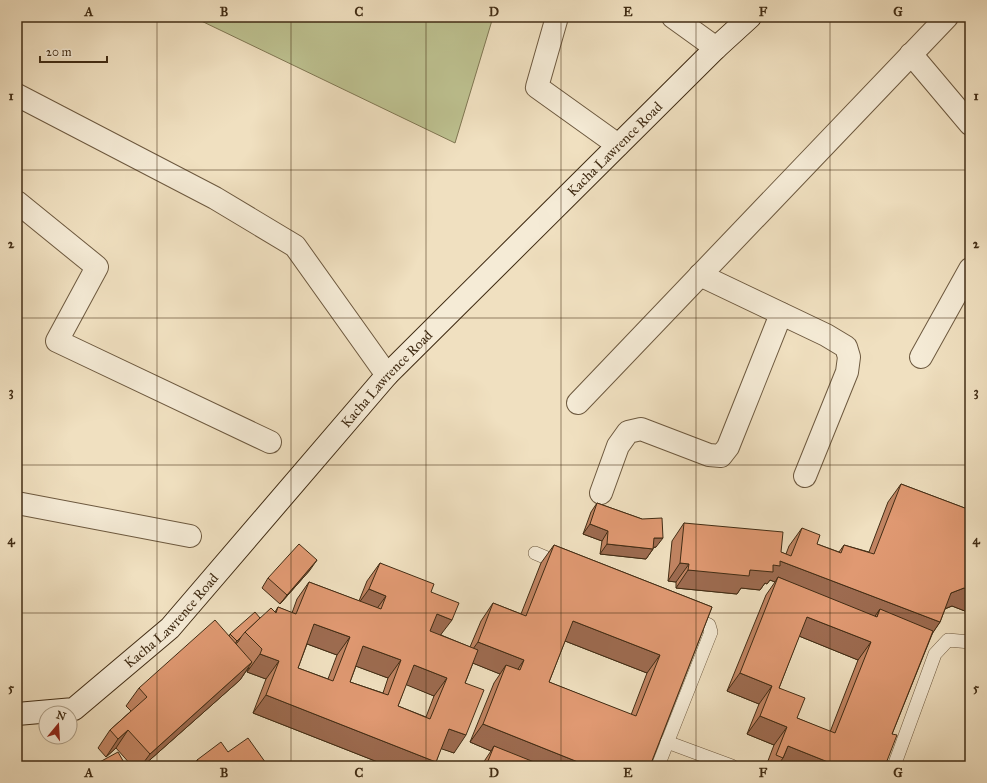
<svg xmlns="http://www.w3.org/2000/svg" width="987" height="783" viewBox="0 0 987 783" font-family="'IM FELL Great Primer',serif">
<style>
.green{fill:#bdc190;stroke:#7f7652}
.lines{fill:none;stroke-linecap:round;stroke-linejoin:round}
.lane-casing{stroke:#6d593f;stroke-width:14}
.street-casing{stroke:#6d593f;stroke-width:24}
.secondary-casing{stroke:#412c14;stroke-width:24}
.lane{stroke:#f5ebd6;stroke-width:13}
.street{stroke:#f5ebd6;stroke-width:22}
.secondary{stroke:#f5ebd6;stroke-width:22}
.wall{fill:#c18462;stroke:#412c14;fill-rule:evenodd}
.shaded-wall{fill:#9d6b50;stroke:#412c14}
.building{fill:#e09972;stroke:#412c14;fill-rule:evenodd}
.grid{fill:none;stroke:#412c14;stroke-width:1;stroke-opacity:0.55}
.labels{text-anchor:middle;stroke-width:3.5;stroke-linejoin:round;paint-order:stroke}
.street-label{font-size:14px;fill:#412c14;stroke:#f5ebd6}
.neatline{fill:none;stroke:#412c14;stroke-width:1.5}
.grid-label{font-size:13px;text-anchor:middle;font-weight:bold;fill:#412c14}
</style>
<rect width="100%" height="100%" fill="#f0e0c0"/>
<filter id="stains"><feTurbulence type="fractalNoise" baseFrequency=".005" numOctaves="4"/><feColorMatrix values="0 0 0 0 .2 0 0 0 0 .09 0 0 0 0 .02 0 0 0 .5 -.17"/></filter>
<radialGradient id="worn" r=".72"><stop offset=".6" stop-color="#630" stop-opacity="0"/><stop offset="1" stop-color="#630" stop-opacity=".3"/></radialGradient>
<polygon class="green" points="193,17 493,17 455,143"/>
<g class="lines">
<g class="lane-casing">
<g id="lane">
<polyline points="535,553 561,564"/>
<polyline points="667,742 732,766"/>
<polyline points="658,766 711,632 709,625 690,617"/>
<polyline points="894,766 935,654 948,640 970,642"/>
</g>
</g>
<g class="street-casing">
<g id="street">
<polyline points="557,17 537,87 618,145"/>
<polyline points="673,17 716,48"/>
<polyline points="911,54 970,124"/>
<polyline points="17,95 215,198 295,246 387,375"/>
<polyline points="17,202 97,267 57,341 270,442"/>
<polyline points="700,275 826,335 846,347 849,357 847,372 805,476"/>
<polyline points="921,357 970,269"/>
<polyline points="578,403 947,17"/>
<polyline points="601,493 618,446 628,432 641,429 709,455 721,456 728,447 781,314"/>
<polyline points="17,503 190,536"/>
</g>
</g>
<g class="secondary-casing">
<g id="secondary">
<path id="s1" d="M17,714l57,-5 96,-81 217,-253 329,-327 34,-31"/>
</g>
</g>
<use href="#lane" class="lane"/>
<use href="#street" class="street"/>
<use href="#secondary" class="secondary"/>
</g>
<g class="wall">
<path d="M901,484l69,26v103l-18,-7 -7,3 -5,13 -7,10 -41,102 -7,32h-105l-2,-1 -1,1h-11l8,-21 -27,-11 12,-30 -32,-13 39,-96 9,-13 -5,-2 -3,4 -2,-1 -5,7 -19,-2 -4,6 -61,-6v-6l-8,-1 4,-40 12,-18 102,31 3,-8 13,-18 15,16 22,8 5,-7 25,7 19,-50zM799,636l59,24 -28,72 -33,-14 -18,-30z"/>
<polygon points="597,503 642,519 656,547 653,548 653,549 646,559 600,554 602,541 583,534 591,512"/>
<path d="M554,545l158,62 -62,159h-169l10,-15 -21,-9 24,-59 6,-9 -27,-11 -8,20 -11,70 -13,-5 -5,14 -3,4h-45l-135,-53 13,-34 -19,-7 2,-5 -9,13 -97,86h-11l-16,-18 -10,9 -8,-9 12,-18 21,-19 -5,-5 13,-18 90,-52 1,-2 30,-16 15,-6 3,-5 14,6 5,-14 12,-17 50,19 8,-20 13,-18 51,29 10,43 29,12 11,-26 12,-18 28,11 20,-51zM565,641l82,32 -16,42 -82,-33zM307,644l30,11 -9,24 -30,-11zM356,666l32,12 -5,15 -33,-11zM406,684l28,12 -8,21 -28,-11z"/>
<polygon points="310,570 280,604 262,588 268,578"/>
<polygon points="228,752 268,766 192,766 197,760"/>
</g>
<g class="shaded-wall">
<polygon points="590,524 608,531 602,541 583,534"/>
<polygon points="654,538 663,538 656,547 648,548"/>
<polygon points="607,544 653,549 646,559 600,554"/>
<polygon points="317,560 310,570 280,604 287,595"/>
<polygon points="780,561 940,622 928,640 877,617 880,609 873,619 778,577 775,582 770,580 767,584 765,583 760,590 741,588 737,594 676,588 688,570 750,570 773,565"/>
<polygon points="680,563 689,564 676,582 668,581"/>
<polygon points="964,588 970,590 970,613 952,606 939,611 951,593"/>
<polygon points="369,589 386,596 373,614 356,607"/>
<polygon points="437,614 452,620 439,637 424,632"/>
<polygon points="807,617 871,642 858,660 794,634"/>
<polygon points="573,621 660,655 647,673 560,639"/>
<polygon points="314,624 350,637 337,655 302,642"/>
<polygon points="241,637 238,642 233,646 237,641"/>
<polygon points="478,642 524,660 512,678 506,665 500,674 465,660"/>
<polygon points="363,646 401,660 388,678 350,664"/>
<polygon points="260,654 279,661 266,679 247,672"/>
<polygon points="252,662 240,680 143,766 141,766 150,754"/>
<polygon points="414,665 447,678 434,696 402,683"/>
<polygon points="740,673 772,686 759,704 727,691"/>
<polygon points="266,695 436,762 433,766 388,766 253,713"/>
<polygon points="760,716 787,727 774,745 747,734"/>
<polygon points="483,724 588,766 530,766 494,746 491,751 470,742"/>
<polygon points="449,729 466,735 454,753 436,747"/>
<polygon points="128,730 116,748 106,757 118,739"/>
<polygon points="788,746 838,766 780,766 778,765 783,758"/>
<polygon points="878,763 885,766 876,766"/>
</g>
<g class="building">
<polygon points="901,484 970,510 970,590 964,588 951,593 940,622 780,561 780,566 773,565 773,572 750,570 749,576 688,570 689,564 680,563 684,523 783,532 781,552 791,556 802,528 820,535 817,544 841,553 844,545 874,554"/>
<polygon points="597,503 642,519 662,518 663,538 654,538 653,549 607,544 608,531 590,524"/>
<polygon points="299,544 317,560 287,595 268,578"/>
<path d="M554,545l158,62 -62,159h-62l-105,-42 23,-59 14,5 4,-10 -46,-18 15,-39 33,13zM573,621l87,34 -24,61 -87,-34z"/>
<path d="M380,563l54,21 -3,8 28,11 -7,17 -15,-6 -7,17 48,19 -13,33 19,7 -18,45 -17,-6 -13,33 -170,-67 13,-34 -19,-7 2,-5 -17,-17 26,-24 5,5 2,-6 18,7 13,-32 72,27 5,-13 -17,-7zM314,624l36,13 -17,44 -35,-13zM363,646l38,14 -13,35 -38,-13zM414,665l33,13 -17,41 -32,-13z"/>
<path d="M778,577l99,40 3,-8 53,22 -41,103 5,1 -12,31 -7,-3 -1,3h-39l-50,-20 -5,12 -7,-3 11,-28 -27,-11 12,-30 -32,-13zM807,617l64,25 -36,91 -38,-15 8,-20 -26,-10z"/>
<polygon points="255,612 260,618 245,632 241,637 237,641 230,634"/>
<polygon points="215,620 252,662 150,754 128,730 118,739 110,730 147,697 139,688"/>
<polygon points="248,738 268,766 202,766 197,760 221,742 228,752"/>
<polygon points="494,746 544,766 486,766"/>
<polygon points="118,752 126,766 97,766 96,764"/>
</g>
<path class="grid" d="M157,17v749M291,17v749M426,17v749M561,17v749M696,17v749M830,17v749M17,170h953M17,318h953M17,465h953M17,613h953"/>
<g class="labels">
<g class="street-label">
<text dy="5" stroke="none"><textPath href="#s1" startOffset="837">Kacha Lawrence Road</textPath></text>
<text dy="5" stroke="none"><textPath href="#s1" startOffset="513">Kacha Lawrence Road</textPath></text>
<text dy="5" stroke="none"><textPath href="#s1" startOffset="189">Kacha Lawrence Road</textPath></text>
</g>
</g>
<rect width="987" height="783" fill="none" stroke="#f0e0c0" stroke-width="44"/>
<g transform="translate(58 725) rotate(18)"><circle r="19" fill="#f5ebd6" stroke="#ad9f88"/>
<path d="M0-3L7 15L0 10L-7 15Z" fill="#8f2418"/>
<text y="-6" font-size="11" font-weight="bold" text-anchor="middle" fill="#412c14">N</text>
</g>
<path d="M40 56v6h67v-6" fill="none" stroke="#412c14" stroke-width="2"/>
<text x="46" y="56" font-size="12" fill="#412c14" stroke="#f5ebd6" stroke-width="3" paint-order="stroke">20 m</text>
<rect x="22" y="22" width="943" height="739" class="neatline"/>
<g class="grid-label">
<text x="89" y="16">A</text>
<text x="224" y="16">B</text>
<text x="359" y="16">C</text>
<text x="494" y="16">D</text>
<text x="628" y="16">E</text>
<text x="763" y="16">F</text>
<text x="898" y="16">G</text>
<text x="11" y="100">1</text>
<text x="976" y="100">1</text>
<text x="11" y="248">2</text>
<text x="976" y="248">2</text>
<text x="11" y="396">3</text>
<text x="976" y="396">3</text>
<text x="11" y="544">4</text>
<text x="976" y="544">4</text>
<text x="11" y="692">5</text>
<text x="976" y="692">5</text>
<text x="89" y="777">A</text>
<text x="224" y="777">B</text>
<text x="359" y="777">C</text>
<text x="494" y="777">D</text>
<text x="628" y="777">E</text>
<text x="763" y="777">F</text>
<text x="898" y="777">G</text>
</g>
<rect width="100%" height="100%" filter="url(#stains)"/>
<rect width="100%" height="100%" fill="url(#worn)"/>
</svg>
